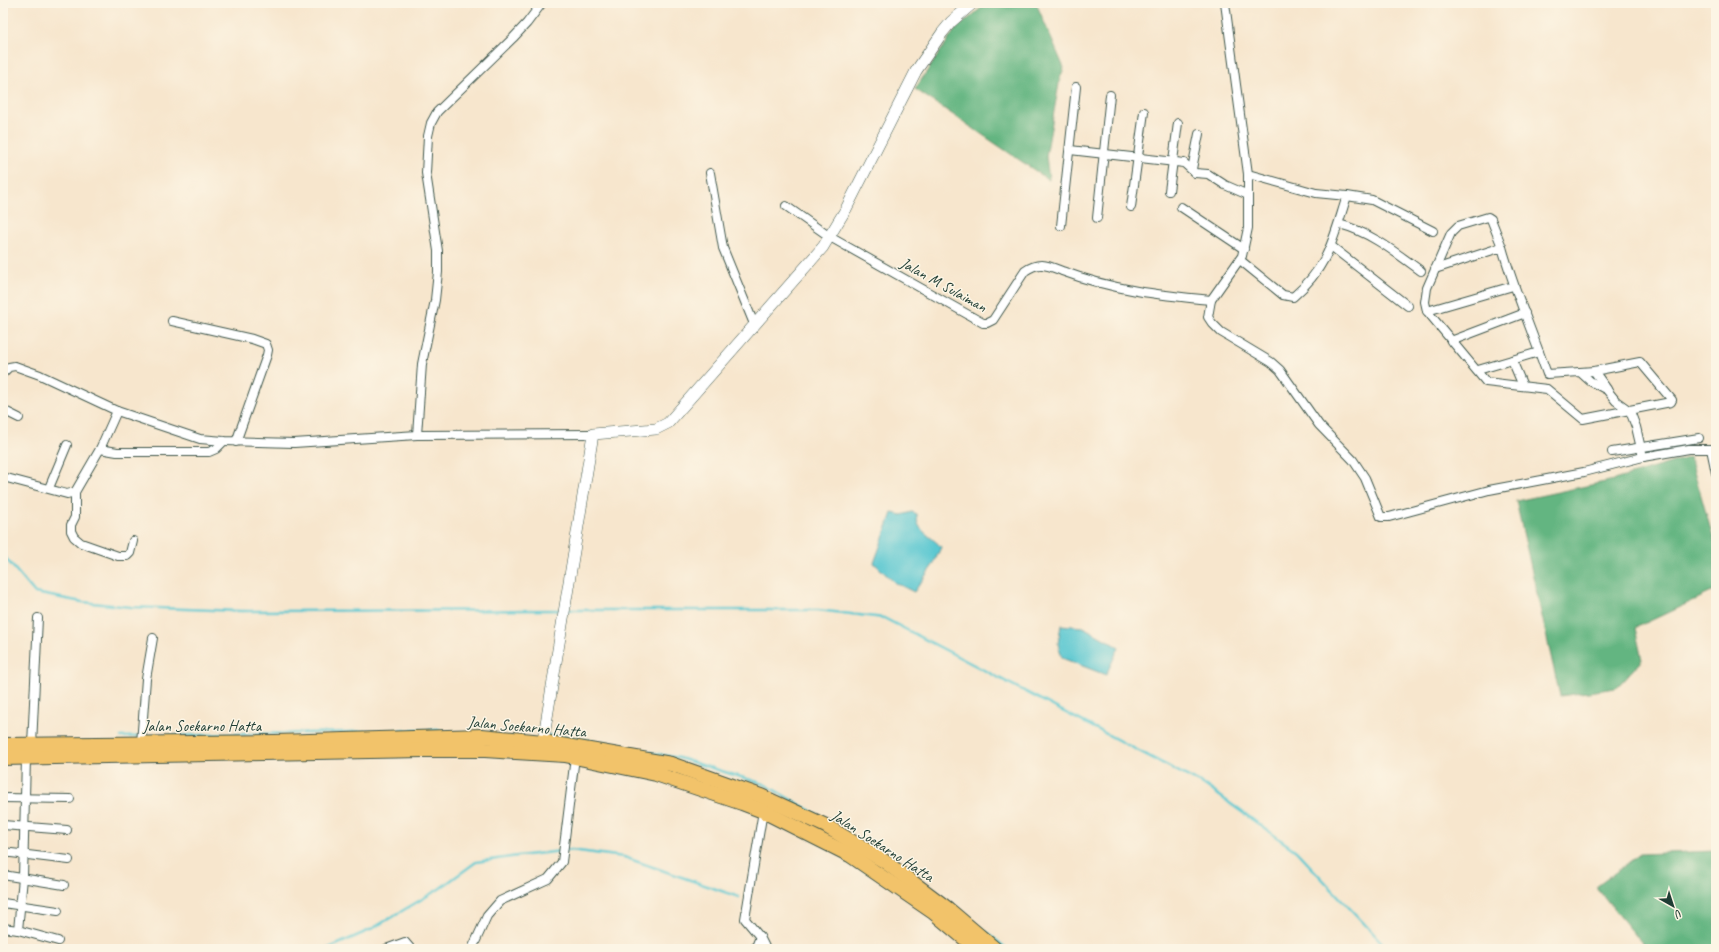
<svg xmlns="http://www.w3.org/2000/svg" width="1719" height="952" viewBox="0 0 1719 952" font-family="Caveat,sans-serif">
<style>
.forest{fill:#63b581;stroke:#41795a}
.water{fill:#5bc8d1;stroke:#3d8282}
.lines{fill:none;stroke-linecap:round;stroke-linejoin:round}
.stream{stroke:#5bc8d1;stroke-width:2.5}
.minor-casing{stroke:#3f564b;stroke-width:10}
.tertiary-casing{stroke:#3f564b;stroke-width:12}
.trunk-casing{stroke:#3f564b;stroke-width:16}
.minor{stroke:#fff;stroke-width:8}
.tertiary{stroke:#fff;stroke-width:11}
.trunk{stroke:#f2c36a;stroke-width:14}
.labels{text-anchor:middle;stroke-width:3;stroke-linejoin:round;paint-order:stroke}
.street-label{font-size:16px;fill:#1f3d34;stroke:#fcf5e5}
</style>
<rect width="100%" height="100%" fill="#fcf5e5"/>
<filter id="ink" filterUnits="userSpaceOnUse"><feTurbulence type="fractalNoise" baseFrequency=".025" numOctaves="2"/><feDisplacementMap in="SourceGraphic" scale="8" xChannelSelector="R" yChannelSelector="G"/><feConvolveMatrix kernelMatrix="1 2 1 2 8 2 1 2 1" color-interpolation-filters="sRGB"/></filter>
<filter id="wash" filterUnits="userSpaceOnUse"><feTurbulence type="fractalNoise" baseFrequency=".012" numOctaves="4" result="noise"/><feDisplacementMap in="SourceGraphic" scale="16" xChannelSelector="R" yChannelSelector="G"/><feGaussianBlur stdDeviation="0.9" result="paint"/><feColorMatrix in="noise" values="0 0 0 0 0 0 0 0 0 0 0 0 0 0 0 0 0 1.4 0 .05"/><feComposite in="paint" operator="in"/></filter>
<g filter="url(#wash)">
<rect width="100%" height="100%" fill="#f7e6cd"/>
<g class="forest">
<polygon points="987,3 1036,3 1064,68 1060,78 1046,156 1049,180 915,89 955,30"/>
<polygon points="1690,457 1716,548 1716,590 1635,628 1642,660 1616,688 1560,696 1516,501 1614,480"/>
<polygon points="1716,851 1716,949 1647,949 1596,887 1640,854"/>
</g>
<g class="water">
<path d="M912,512l5,2c-2,17 14,21 24,33l-8,18 -19,27 -20,-10 -20,-19 18,-50 10,2z"/>
<polygon points="1061,625 1083,627 1119,647 1106,675 1062,658 1058,644"/>
</g>
<g class="lines">
<g class="stream">
<polyline points="3,555 35,593 82,602 131,607 241,611 562,610"/>
<polyline points="567,610 818,610 884,618 1206,786 1296,851 1388,949"/>
<polyline points="547,735 574,738 679,758 764,784 816,814"/>
<polyline points="121,737 440,730"/>
<polyline points="986,932 1007,949"/>
<polyline points="327,949 370,930 439,889 476,862 518,856 571,850 624,857 739,897"/>
</g>
</g>
</g>
<g filter="url(#ink)">
<g class="lines">
<g class="minor-casing">
<g id="minor">
<polyline points="1225,3 1248,174 1248,228 1242,256 1211,300 1208,317 1212,323 1221,332 1271,362 1280,370 1319,425 1353,460 1365,478 1381,517 1389,517 1489,490 1584,472 1643,457 1689,449 1716,449"/>
<polyline points="1070,150 1184,163 1195,173 1208,174 1225,185 1248,195"/>
<polyline points="1192,169 1199,134"/>
<polyline points="710,173 723,248 754,324"/>
<polyline points="1169,191 1178,123"/>
<polyline points="1347,196 1372,200 1433,231"/>
<path d="M786,206l44,31 153,86h4l6,-3 32,-49c14,-10 22,-6 37,0 51,19 96,24 149,29"/>
<polyline points="1131,207 1144,112"/>
<polyline points="1181,207 1244,249"/>
<polyline points="1097,218 1110,95"/>
<path d="M1339,224c31,8 56,28 82,47"/>
<polyline points="1061,226 1076,87"/>
<polyline points="1331,246 1408,306"/>
<polyline points="1502,247 1491,219 1488,217 1458,226 1451,233 1427,288 1425,302 1427,311 1513,286"/>
<path d="M1240,260l43,35 10,2c36,-31 40,-58 54,-101l-31,-3 -68,-19"/>
<path d="M1435,269l67,-22c12,43 30,84 45,127l33,-2 10,9 17,9 9,11 14,10 6,16 7,30"/>
<polyline points="1427,311 1486,382 1547,389 1583,419 1671,402 1672,400 1640,362 1594,371 1580,372"/>
<polyline points="172,321 252,339 266,344 268,350 267,355 236,442"/>
<polyline points="1451,341 1525,313"/>
<polyline points="1512,360 1523,386"/>
<polyline points="1478,370 1539,352"/>
<polyline points="1594,371 1607,389"/>
<polyline points="3,373 9,367 15,366 40,375 117,411 200,439 224,441 294,443 417,435 593,434"/>
<polyline points="3,410 19,418"/>
<polyline points="417,435 422,364 435,300 438,272 438,251 426,173 428,136 431,123 437,112 513,38 527,23 542,3"/>
<polyline points="100,449 117,411"/>
<polyline points="1711,449 1716,473"/>
<polyline points="1612,452 1699,438"/>
<polyline points="3,477 67,494 75,492"/>
<polyline points="49,488 67,445"/>
<polyline points="133,541 130,553 127,556 118,556 81,543 74,537 71,531 71,525 75,517 75,492 100,449 117,452 209,452 216,449 224,441"/>
<polyline points="141,743 146,679 153,638"/>
<polyline points="32,745 38,618"/>
<polyline points="3,798 70,799"/>
<polyline points="763,811 745,919 760,937 766,949"/>
<polyline points="3,825 67,830"/>
<polyline points="3,852 69,860"/>
<polyline points="3,875 64,885"/>
<polyline points="3,903 58,911"/>
<polyline points="3,928 18,930 58,941"/>
<polyline points="18,930 23,878 26,758"/>
<polyline points="386,949 405,942 411,949"/>
<polyline points="472,949 487,916 500,901 548,879 562,862 575,757"/>
<polyline points="755,949 760,937"/>
</g>
</g>
<g class="tertiary-casing">
<polyline id="tertiary" points="543,742 593,434 656,429 668,423 823,247 846,209 916,71 942,33 951,22 973,3"/>
</g>
<g class="trunk-casing">
<g id="trunk">
<polyline points="3,745 275,742 482,736 543,742 671,764 761,796 826,826 884,861 948,909 995,949"/>
<polyline points="3,758 423,750 485,750 565,755 656,774 742,803 763,811 850,855 933,912 977,949"/>
</g>
</g>
<use href="#minor" class="minor"/>
<use href="#tertiary" class="tertiary"/>
<use href="#trunk" class="trunk"/>
</g>
</g>
<g class="labels">
<g class="street-label">
<text transform="translate(944 284) rotate(29)" y="6">Jalan M Sulaiman</text>
<text x="202" y="731">Jalan Soekarno Hatta</text>
<text transform="translate(527 726) rotate(5)" y="6">Jalan Soekarno Hatta</text>
<text transform="translate(883 845) rotate(33)" y="6">Jalan Soekarno Hatta</text>
</g>
</g>
<rect width="1719" height="952" fill="none" stroke="#fcf5e5" stroke-width="16"/>
<g transform="translate(1673 906) rotate(141)" stroke="#fcf5e5" stroke-width="3" paint-order="stroke">
<path d="M0-3L7 15L0 10L-7 15Z" fill="#1f3d34"/>
<text y="-6" font-size="11" font-weight="bold" text-anchor="middle" fill="#1f3d34">U</text>
</g>
</svg>
